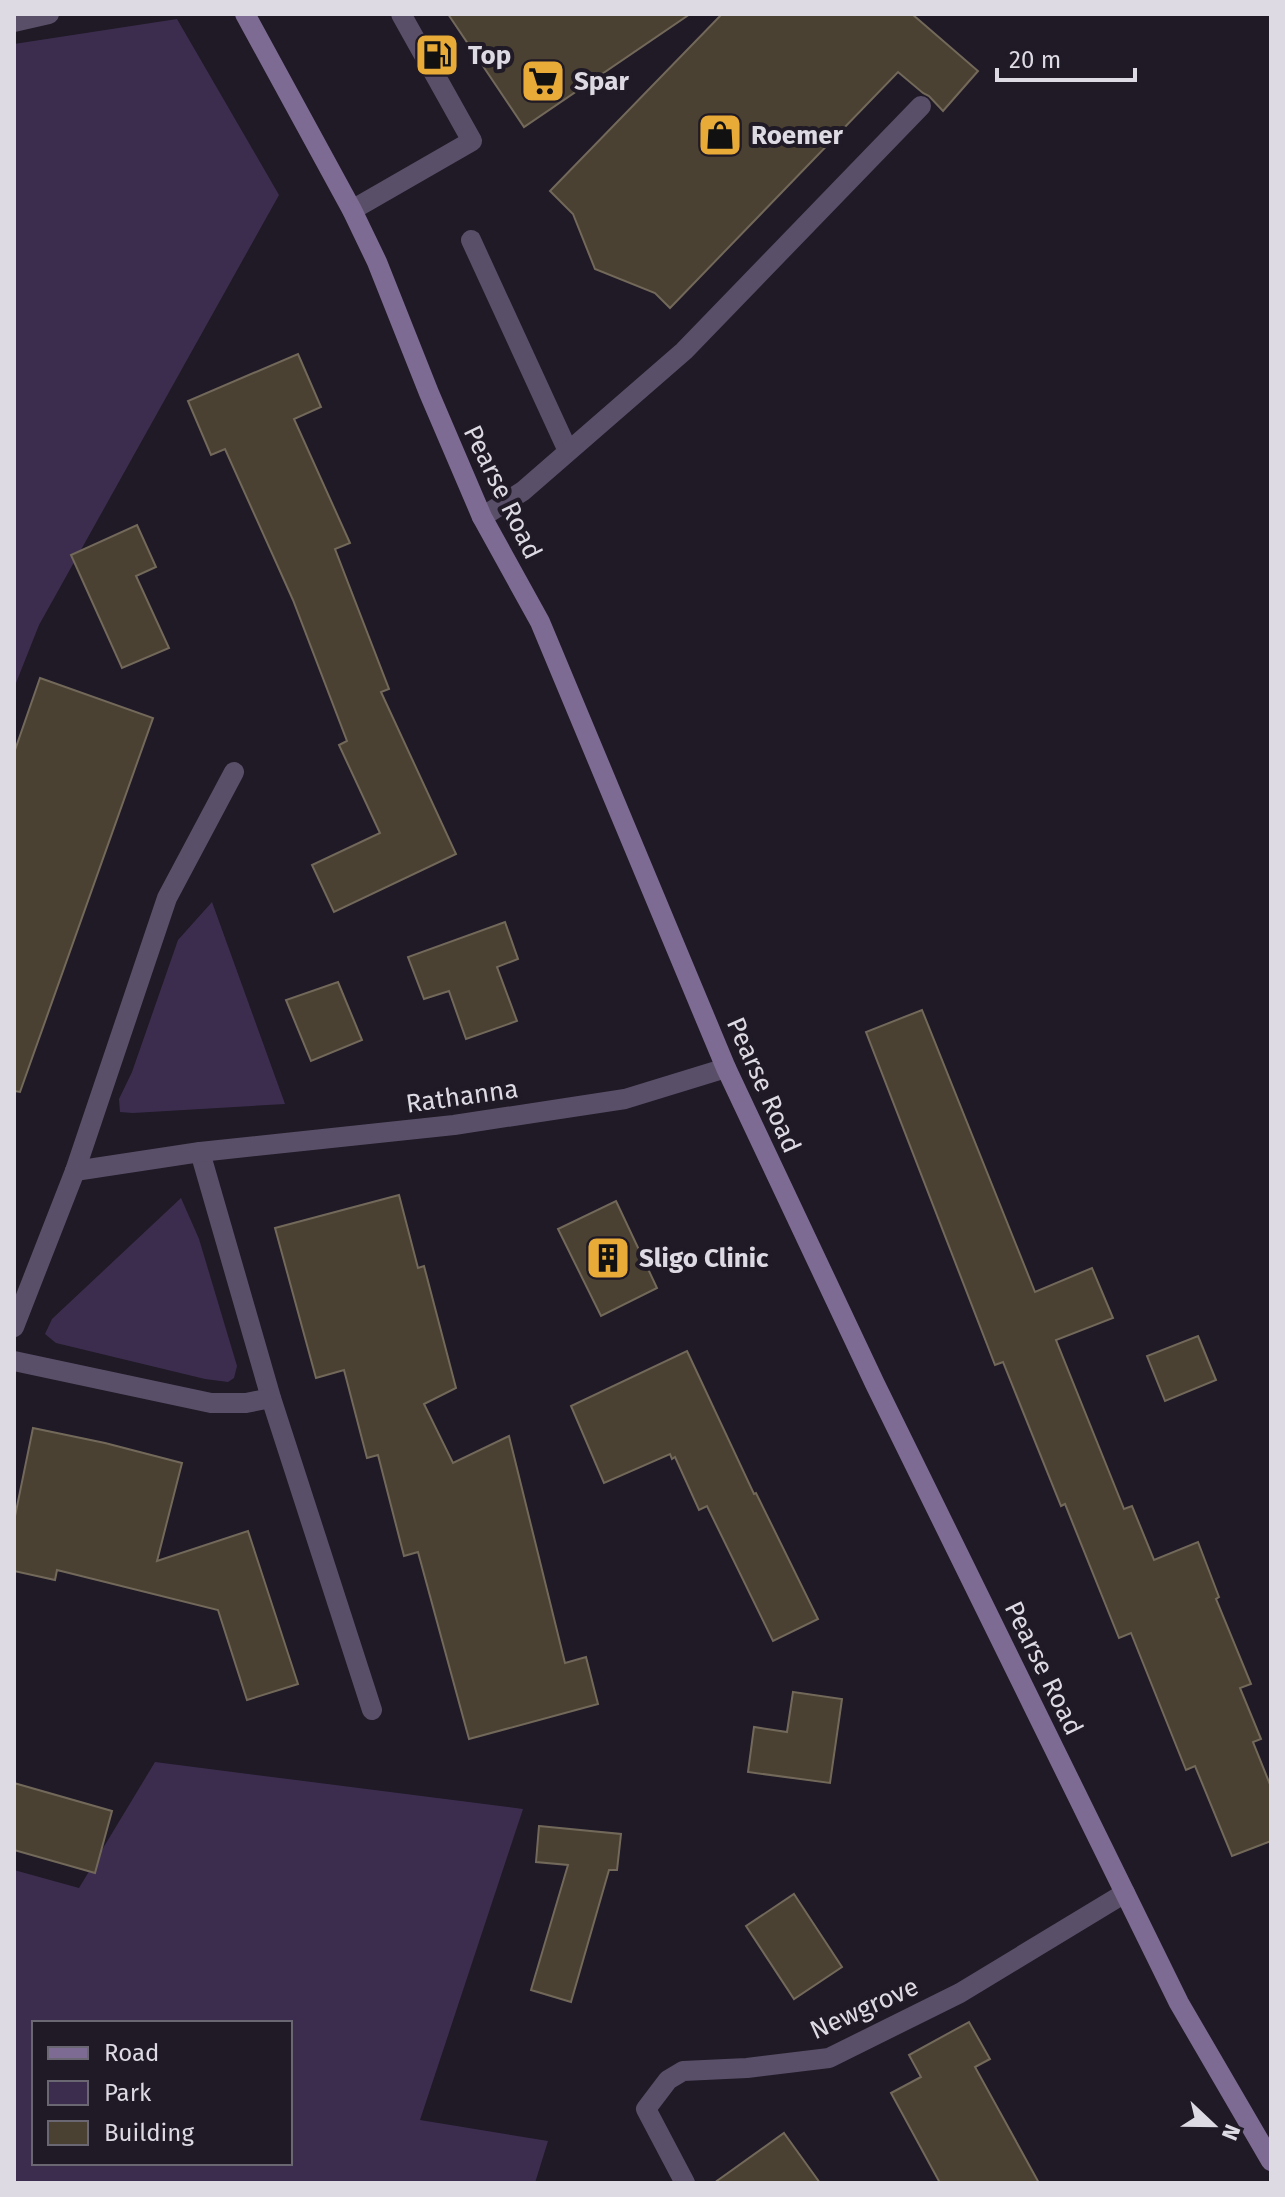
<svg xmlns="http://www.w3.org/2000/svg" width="1285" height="2197" viewBox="0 0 1285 2197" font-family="'Fira Sans',sans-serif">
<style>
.green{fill:#3c2d4e;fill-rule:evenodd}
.building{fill:#4a4133;stroke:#73695a;stroke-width:2}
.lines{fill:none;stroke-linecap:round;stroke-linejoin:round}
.service{stroke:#5a4f68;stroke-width:20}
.minor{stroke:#5a4f68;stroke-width:20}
.secondary{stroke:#7d6b93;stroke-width:20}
.labels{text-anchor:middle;stroke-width:8;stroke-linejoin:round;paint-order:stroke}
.poi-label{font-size:26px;font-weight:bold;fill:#dedae3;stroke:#1f1a26;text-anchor:start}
.street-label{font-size:26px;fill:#dedae3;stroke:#1f1a26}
</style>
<rect width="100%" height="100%" fill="#1f1a26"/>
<g class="green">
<polygon points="177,19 279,195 39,625 14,688 14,44"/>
<polygon points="212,902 285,1104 133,1113 120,1112 119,1099 132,1072 178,940"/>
<polygon points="181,1198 199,1239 237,1366 234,1378 228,1382 205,1379 56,1343 45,1334 52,1319"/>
<path d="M155,1762l368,47 -103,311 128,21 -13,42h-521v-313l65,18zM34,2023h256v140h-256z"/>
</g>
<g class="building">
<polygon points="448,14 690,14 524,127"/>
<polygon points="722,14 912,14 978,71 943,111 929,96 923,93 898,72 670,308 655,293 595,269 573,214 550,191"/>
<polygon points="298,354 321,407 294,419 350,543 335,549 389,689 381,692 456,854 334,912 312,865 380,833 339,745 347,741 293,600 225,449 211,455 188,401"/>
<polygon points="137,525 156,567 136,576 169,648 122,668 71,555"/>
<polygon points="40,678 153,718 20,1092 14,1091 14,753"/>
<polygon points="505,922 518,959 497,967 517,1021 466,1039 449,991 424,999 408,957"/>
<polygon points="338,982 362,1040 311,1061 286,1000"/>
<polygon points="922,1010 1035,1292 1092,1268 1113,1318 1056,1340 1124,1509 1132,1506 1154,1560 1198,1542 1219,1597 1216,1599 1251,1684 1240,1688 1261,1739 1253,1742 1271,1787 1271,1841 1232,1856 1195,1766 1186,1770 1131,1633 1119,1638 1065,1504 1061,1506 1003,1362 995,1365 866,1032"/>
<polygon points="399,1195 418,1268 424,1266 456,1388 424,1404 453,1463 509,1436 565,1663 586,1657 598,1704 469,1739 418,1552 404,1556 378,1455 367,1458 344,1370 316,1378 275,1228"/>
<polygon points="616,1201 657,1288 601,1316 558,1229"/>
<polygon points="1198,1336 1216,1380 1165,1401 1147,1356"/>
<polygon points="687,1351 754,1494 756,1493 818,1619 773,1641 707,1506 699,1510 675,1457 672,1459 670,1454 604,1483 571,1406"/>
<polygon points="33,1428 105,1443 182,1463 157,1561 248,1531 298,1684 247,1700 218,1610 57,1570 55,1580 14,1571 14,1521"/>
<polygon points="793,1692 842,1699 830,1783 748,1772 754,1727 787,1732"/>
<polygon points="14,1783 112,1811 95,1873 14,1850"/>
<polygon points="539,1826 621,1834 617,1870 609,1870 571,2002 531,1990 568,1865 536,1862"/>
<polygon points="794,1894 842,1967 794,1999 746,1926"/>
<polygon points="969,2022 990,2059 975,2067 1039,2183 940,2183 891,2093 921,2077 909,2055"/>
<polygon points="784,2133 820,2183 714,2183"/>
</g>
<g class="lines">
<g class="service">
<polyline points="14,22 49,14"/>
<polyline points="352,210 472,141 401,14"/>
<polyline points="471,240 568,451"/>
<polyline points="482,517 523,491 684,351 921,106"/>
</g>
<g class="minor">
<polyline points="200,1152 271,1398 372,1710"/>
<polyline points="75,1171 200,1152 454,1125 625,1099 726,1068"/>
<polyline points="14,1327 75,1171 167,898 234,772"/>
<polyline points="14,1361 211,1403 246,1403 271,1398"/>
<polyline points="685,2183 646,2109 668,2080 683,2071 747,2068 829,2058 960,1993 1125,1893"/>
</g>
<polyline class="secondary" points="245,14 352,210 377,262 429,393 482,517 540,622 726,1068 875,1384 1179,2003 1271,2161"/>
</g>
<defs>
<g id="fuel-square" transform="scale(2.3)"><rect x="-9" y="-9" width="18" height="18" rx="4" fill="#e9ab38" stroke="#1f1a26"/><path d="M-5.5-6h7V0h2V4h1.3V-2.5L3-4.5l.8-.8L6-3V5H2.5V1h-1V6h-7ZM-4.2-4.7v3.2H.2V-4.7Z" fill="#111"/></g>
<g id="supermarket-square" transform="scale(2.3)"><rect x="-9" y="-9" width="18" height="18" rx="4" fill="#e9ab38" stroke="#1f1a26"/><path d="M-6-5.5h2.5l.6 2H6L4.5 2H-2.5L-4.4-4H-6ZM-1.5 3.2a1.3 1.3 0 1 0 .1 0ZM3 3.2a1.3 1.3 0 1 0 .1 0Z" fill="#111"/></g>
<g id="shop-square" transform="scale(2.3)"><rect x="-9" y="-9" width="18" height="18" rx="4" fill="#e9ab38" stroke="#1f1a26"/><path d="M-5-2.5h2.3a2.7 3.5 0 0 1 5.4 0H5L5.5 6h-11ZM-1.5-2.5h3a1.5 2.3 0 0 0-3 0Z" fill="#111"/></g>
<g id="building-square" transform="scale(2.3)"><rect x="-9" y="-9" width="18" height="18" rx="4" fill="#e9ab38" stroke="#1f1a26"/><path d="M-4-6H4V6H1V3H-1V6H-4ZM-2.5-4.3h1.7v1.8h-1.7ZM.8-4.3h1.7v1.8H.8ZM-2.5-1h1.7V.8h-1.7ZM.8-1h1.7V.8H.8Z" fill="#111"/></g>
</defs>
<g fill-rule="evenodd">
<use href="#fuel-square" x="437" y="55"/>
<use href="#supermarket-square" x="543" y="81"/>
<use href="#shop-square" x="720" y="135"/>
<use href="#building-square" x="608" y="1258"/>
</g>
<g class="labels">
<g class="poi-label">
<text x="468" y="64">Top</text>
<text x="574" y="90">Spar</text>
<text x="751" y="144">Roemer</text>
<text x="639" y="1267">Sligo Clinic</text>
</g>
<g class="street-label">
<text transform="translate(503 492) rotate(64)" y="9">Pearse Road</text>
<text transform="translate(764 1085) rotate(66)" y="9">Pearse Road</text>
<text transform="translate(462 1096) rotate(-8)" y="9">Rathanna</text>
<text transform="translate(1044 1668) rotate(64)" y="9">Pearse Road</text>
<text transform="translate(864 2008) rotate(-24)" y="9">Newgrove</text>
</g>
</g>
<rect width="1285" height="2197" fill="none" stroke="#dedae3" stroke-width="32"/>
<rect x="32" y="2021" width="260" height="144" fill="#1f1a26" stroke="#6b6772" stroke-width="2"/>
<rect x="48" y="2047" width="40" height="12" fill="#7d6b93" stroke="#6b6772" stroke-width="2"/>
<text x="104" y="2061" font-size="24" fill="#dedae3">Road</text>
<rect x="48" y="2081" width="40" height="24" fill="#3c2d4e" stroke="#6b6772" stroke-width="2"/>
<text x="104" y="2101" font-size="24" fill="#dedae3">Park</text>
<rect x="48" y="2121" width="40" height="24" fill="#4a4133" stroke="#6b6772" stroke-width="2"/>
<text x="104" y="2141" font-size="24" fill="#dedae3">Building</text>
<g transform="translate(1213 2125) rotate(112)" stroke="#1f1a26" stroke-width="6" paint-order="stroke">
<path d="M0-6L14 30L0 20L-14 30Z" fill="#dedae3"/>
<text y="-12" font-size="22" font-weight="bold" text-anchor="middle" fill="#dedae3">N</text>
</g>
<path d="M997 68v12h138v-12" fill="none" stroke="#dedae3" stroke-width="4"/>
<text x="1009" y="68" font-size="24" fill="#dedae3" stroke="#1f1a26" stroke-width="6" paint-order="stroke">20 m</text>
</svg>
